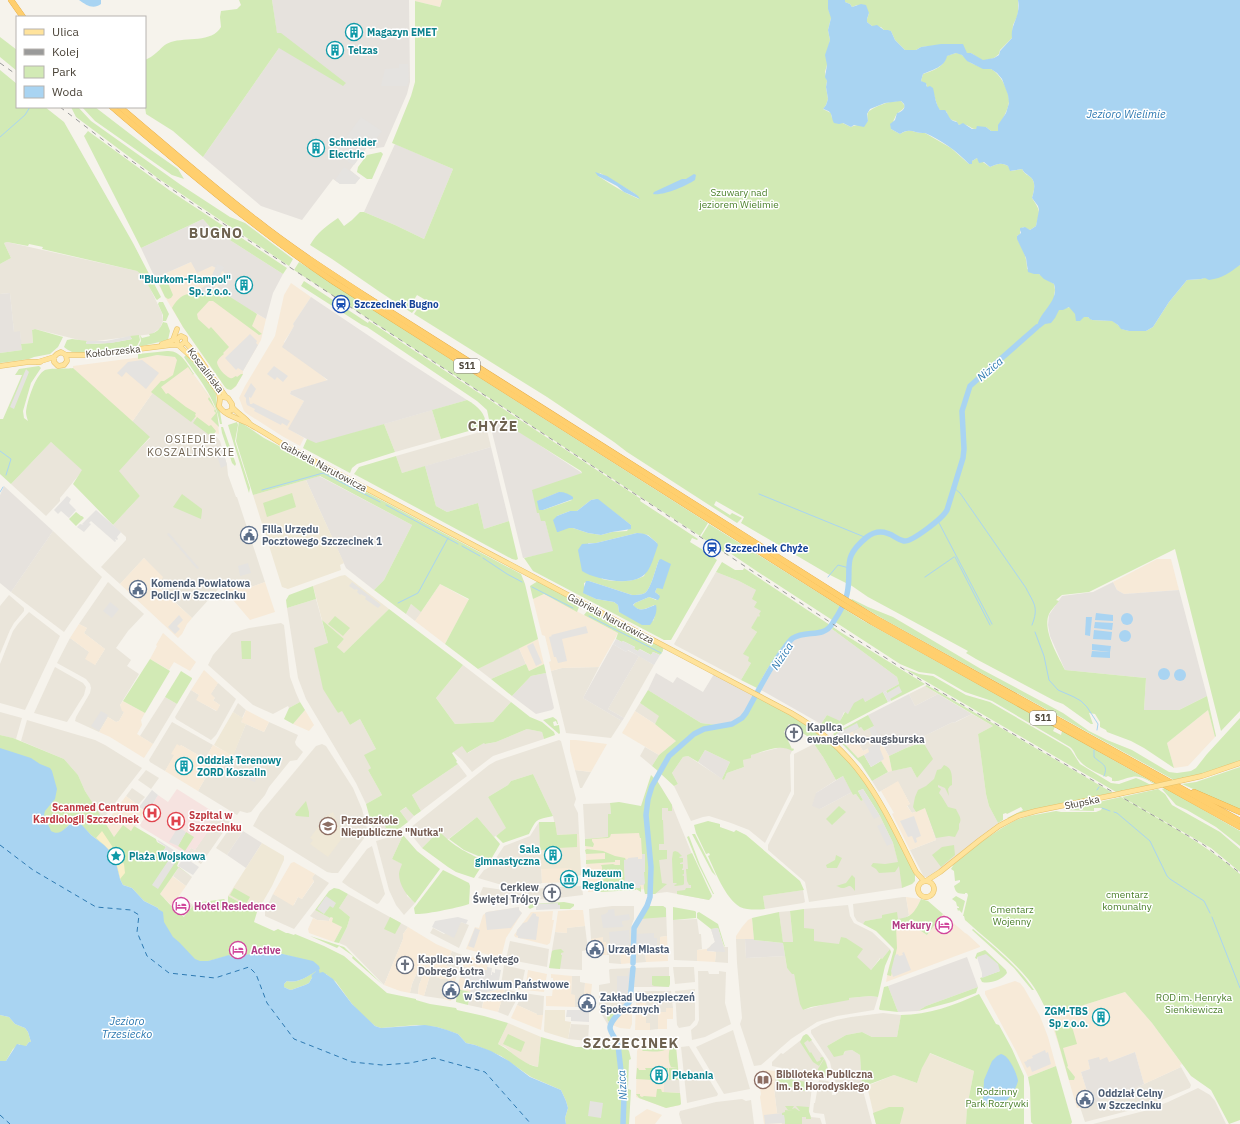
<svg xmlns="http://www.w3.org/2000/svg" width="1240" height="1124" viewBox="0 0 1240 1124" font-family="'IBM Plex Sans',sans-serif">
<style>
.residential{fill:#eae5da}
.commercial{fill:#f7ead8}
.industrial{fill:#e6e2dd}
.education{fill:#efe8d6}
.medical{fill:#f6e3e0}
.green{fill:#d2eab5;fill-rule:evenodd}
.sand{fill:#f9efc9}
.parking{fill:#e5e3e0}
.water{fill:#a9d4f2;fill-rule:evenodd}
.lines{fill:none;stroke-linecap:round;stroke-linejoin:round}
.stream{stroke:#a9d4f2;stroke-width:1}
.canal{stroke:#a9d4f2;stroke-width:3}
.river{stroke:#a9d4f2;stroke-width:5.5}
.ferry{stroke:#2e7ab2;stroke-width:1;stroke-dasharray:5 4;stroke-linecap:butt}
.major-casing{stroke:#e6c16a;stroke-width:5.5}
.highway-casing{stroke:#e0a43c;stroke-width:6}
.major{stroke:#ffe39c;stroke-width:4.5}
.highway{stroke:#ffcf6e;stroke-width:5.5}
.rail{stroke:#9a9a9a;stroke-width:1;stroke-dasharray:5 5;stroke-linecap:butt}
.major-bridge-casing{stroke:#e6c16a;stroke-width:5.5;stroke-linecap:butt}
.major-bridge{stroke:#ffe39c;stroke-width:4.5}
.labels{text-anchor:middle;stroke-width:3;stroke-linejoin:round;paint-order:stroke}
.shield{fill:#fff;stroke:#817c74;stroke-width:1}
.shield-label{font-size:9px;font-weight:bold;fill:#4b4439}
.culture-label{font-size:10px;font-weight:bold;fill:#0d838f;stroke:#fff;text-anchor:start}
.park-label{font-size:10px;fill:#4a7f2a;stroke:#fff}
.transit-label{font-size:10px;font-weight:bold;fill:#164399;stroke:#fff;text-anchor:start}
.street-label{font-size:10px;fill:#4b4439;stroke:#fff}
.service-label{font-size:10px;font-weight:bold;fill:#4e5e75;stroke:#fff;text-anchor:start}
.worship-label{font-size:10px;font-weight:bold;fill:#5b616d;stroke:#fff;text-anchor:start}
.health-label{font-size:10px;font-weight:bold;fill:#be3a42;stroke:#fff;text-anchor:end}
.education-label{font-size:10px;font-weight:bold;fill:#785e54;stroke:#fff;text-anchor:start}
.hotel-label{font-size:10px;font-weight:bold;fill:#b23c85;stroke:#fff;text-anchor:start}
.water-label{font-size:11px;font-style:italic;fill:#2e7ab2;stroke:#fff}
.neighbourhood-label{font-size:11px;letter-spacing:1px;fill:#6e6250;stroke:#fff}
.district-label{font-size:14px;font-weight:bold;letter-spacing:1px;fill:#6e6250;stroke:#fff}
</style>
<rect width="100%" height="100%" fill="#f6f3ec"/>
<g class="residential">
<polygon points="7,242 137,271 143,276 147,282 162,313 163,321 160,328 152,334 96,341 83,341 35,329 32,330 33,343 21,344 20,332 14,332 10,293 0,294 0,264 11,258 4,243"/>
<polygon points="156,388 212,432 220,441 227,465 228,475 236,497 237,497 265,582 243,590 221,586 192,618 157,585 162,579 144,558 120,584 101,567 126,540 126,537 113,525 140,496 118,471 150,438 132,422"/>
<polygon points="432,410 441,439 395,452 384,424"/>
<polygon points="487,430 491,447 402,473 396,456"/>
<polygon points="51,442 83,470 60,498 60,501 46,516 11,484"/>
<polygon points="53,531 102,577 64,632 11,592"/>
<polygon points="716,572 739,581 756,590 757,602 762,610 761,615 751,628 757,632 744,654 750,657 751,663 741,680 675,645 674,644"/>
<polygon points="108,582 144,614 128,631 116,648 131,660 127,666 139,674 120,705 124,712 119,721 116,722 108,717 99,732 75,721 76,717 90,693 91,688 90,684 86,679 57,663 70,638 89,652 95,665 105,649 84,633 87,628 79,624"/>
<polygon points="9,595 24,608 24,611 14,623 10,630 0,654 0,606"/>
<polygon points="316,599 328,643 319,670 322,681 338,713 342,710 350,725 360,719 376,749 371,768 368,770 382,795 366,804 356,783 306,699 298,678 287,608"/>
<polygon points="411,604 422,612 415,621 406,614"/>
<polygon points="29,612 60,636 25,710 0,703 0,664 13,631 18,624"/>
<polygon points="281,623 284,625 290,677 296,693 300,702 289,708 288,706 273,714 253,705 208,665 213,655 232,633 249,628"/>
<polygon points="519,648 526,664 491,679 478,669"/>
<polygon points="639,656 654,665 624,718 608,709"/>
<polygon points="463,665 511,702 493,722 455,724 436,698"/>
<polygon points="55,667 83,683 86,687 84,695 67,722 34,713"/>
<polygon points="599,667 583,698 622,721 611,738 566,733 551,671 562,668"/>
<polygon points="218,683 236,699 216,735 211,740 176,719 175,717 191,690 199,695 197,700 216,711 220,705 213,700 215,698 210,695"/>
<polygon points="925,686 938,694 915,706 909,694"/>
<polygon points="165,697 177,704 153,744 140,736"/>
<polygon points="238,703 246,710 242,718 233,712"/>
<polygon points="640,703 660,716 655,724 635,711"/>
<polygon points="0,712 22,718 16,739 0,735"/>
<polygon points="972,714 993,726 978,734 986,794 989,806 998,823 978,838 942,868 927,877 924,877 910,850 936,840 925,808 912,813 907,805 910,804 898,782 879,792 872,781 890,771 911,767 917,778 923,742 906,748 912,742 953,722 954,723"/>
<polygon points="27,720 95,740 105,745 142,768 105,816 100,816 85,791 78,775 64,759 21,741"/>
<polygon points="172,722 213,745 205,759 181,745 165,771 150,762 149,760"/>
<polygon points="269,722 298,735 295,742 296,745 303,752 297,760 290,761 269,787 265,795 255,807 251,812 247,813 240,811 237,815 198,791 210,770 219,775 230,754 233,755 246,724 264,732"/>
<polygon points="874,726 881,742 863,751 852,731 861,727 864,731"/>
<polygon points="527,729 542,732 544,739 493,756 472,772 462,760 453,752 462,745 468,753 485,742 486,744 496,742"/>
<polygon points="559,740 561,741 576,799 574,805 578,813 579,834 557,835 553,816 533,774 511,781 508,785 488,797 507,829 494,837 477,817 447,840 439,831 422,848 409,832 410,828 489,765 496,761"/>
<polygon points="322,744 326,746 353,788 362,809 368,833 338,873 332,873 327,872 253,826 260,813 316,746"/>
<polygon points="814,744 823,757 836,780 816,793 820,809 852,792 853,795 856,794 861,801 863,800 858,791 880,816 893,843 901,871 902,888 809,902 805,882 768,850 768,845 794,794 794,754"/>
<polygon points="645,747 659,755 652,766 640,756"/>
<polygon points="782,747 788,748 792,751 790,755 791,791 765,843 749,830 731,823 709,816 703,817 691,821 674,786 678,784 672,773 683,757 688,756 724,780 727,773 744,767 743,760 750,755"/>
<polygon points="458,764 467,776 421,811 412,795"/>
<polygon points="146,770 159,778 151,789 138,780"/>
<polygon points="575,770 591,772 582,788 580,788"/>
<polygon points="656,779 672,805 696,864 712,897 709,900 667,892 651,894 652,867 647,811 651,791"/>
<polygon points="132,788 145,797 138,805 126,796"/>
<polygon points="610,803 611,814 608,814 609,837 585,839 583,804"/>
<polygon points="407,807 414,816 408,822 400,811"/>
<polygon points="215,813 230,822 201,864 187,855 191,848 195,850 211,826 209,824"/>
<polygon points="383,821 388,833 375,836 372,826"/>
<polygon points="539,822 542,883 537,885 502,885 478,878 484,870 490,867 504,846 530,836"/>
<polygon points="232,825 243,831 227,855 216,848"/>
<polygon points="400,834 403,835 392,859 403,864 407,896 415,903 404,915 396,905 389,890 376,841"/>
<polygon points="372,846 385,894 379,903 377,904 349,887 342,882 367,849"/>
<polygon points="179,867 192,877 186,886 173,876"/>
<polygon points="315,874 329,883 294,929 265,916 265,911 273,894 294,905 298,897 302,899 314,882 312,878"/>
<polygon points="582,886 583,895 558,898 558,887"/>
<polygon points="483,887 504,890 549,888 549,899 509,900 483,903 478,899"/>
<polygon points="803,890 805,902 803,903 765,909 763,896"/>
<polygon points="348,894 408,927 403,934 403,939 384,985 346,946 339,943 347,927 350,917 339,908"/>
<polygon points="182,897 193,905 185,917 174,910"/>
<polygon points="903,897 906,897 909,915 904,919 898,920 883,918 865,921 863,924 857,921 854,916 853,904"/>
<polygon points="848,905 850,916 854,923 872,932 890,949 882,959 880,958 871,970 814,941 804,929 804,909"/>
<polygon points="612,906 634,906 634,919 632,924 631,929 632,946 620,947 621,964 609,963 609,955 607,955 606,942 603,942 603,938 591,939 589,909"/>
<polygon points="648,906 663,906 666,908 667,936 660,937 660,948 645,949 646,962 634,963 635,930 636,924"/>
<polygon points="315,910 330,918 329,921 317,920 310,916"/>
<polygon points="790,911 793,942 783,943 779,912"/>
<polygon points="697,919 699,934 701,934 702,949 697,950 697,961 674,960 673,920"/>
<polygon points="461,922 469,925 459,948 430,933 433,928 444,934"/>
<polygon points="585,926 588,950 582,951 582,970 549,968 555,932 567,933 566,928"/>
<polygon points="718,928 724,947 728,947 728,963 715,962 716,952 707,949 715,942 711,929"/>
<polygon points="736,939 745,939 746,958 785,956 787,968 794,974 803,1010 849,998 870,996 878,997 874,1010 837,1016 817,1022 791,1039 761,1065 754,1066 740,1024 742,1018 737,963"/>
<polygon points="510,941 549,949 547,967 506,959"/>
<polygon points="452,951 462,955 456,978 449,976 451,967 446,966"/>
<polygon points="504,965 525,970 521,989 501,985"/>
<polygon points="669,967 669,987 634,987 635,968"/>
<polygon points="673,967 694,967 695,982 675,984"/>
<polygon points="632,968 631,990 628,1001 626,1005 616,1014 610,1025 608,1025 599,1010 599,985 610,983 609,970 610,969"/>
<polygon points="418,970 424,973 419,985 418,994 410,993 412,984"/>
<polygon points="698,971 708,971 709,974 719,974 719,971 726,972 725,1003 731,1024 705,1037 692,1040 691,1030 697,1025 699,1020"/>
<polygon points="430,975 442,979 449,979 444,999 424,996"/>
<polygon points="572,976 580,976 580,982 585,983 584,997 581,997 581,1007 575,1007 575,995 571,995"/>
<polygon points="505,989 520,993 508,1016 498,1012"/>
<polygon points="695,989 695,1020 690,1026 679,1028 677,1025 675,991"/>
<polygon points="637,991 671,991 673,1008 666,1008 666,1012 658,1012 658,1029 650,1030 650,1023 646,1023 646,1003 636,1003"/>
<polygon points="470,992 484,995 482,1008 468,1005"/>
<polygon points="523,993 544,996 543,1015 537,1015 537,1014 517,1005"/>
<polygon points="883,1013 901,1015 897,1037 872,1037 862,1032 846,1035 827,1046 844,1054 845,1051 852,1050 860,1055 862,1087 872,1124 826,1124 824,1114 815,1113 813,1112 814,1103 815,1103 819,1080 828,1081 831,1084 832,1095 836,1095 836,1084 833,1071 832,1071 830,1062 811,1033 811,1030 822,1024 836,1020 851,1017"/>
<polygon points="571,1024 589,1025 588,1041 568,1039"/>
<polygon points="733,1030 750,1089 724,1094 696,1047"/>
<polygon points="807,1034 826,1061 829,1073 826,1077 772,1066 772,1062 781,1053 783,1054 801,1040 803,1036"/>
<polygon points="689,1046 718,1094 717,1096 687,1103 681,1047"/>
<polygon points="1181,1067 1191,1085 1190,1088 1147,1106 1085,1122 1080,1107 1133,1089"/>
<polygon points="776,1071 813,1078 809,1112 811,1117 820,1118 822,1124 782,1124 777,1113 774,1088"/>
<polygon points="664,1080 679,1080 680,1093 664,1092"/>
<polygon points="1198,1088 1210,1095 1215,1101 1226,1124 1093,1124 1144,1111 1168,1102"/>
<polygon points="742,1099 746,1101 751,1100 754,1124 682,1124 679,1114 680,1111 716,1102"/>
</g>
<g class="commercial">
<polygon points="415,0 442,0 440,7 415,1"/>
<polygon points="191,262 212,266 224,271 216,291 266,319 261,340 243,371 243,374 236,386 233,389 229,390 225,387 208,363 183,327 165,297 155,278"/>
<polygon points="291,283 311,297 293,324 295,325 284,342 328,381 291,391 290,394 304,401 289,429 304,438 300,446 282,436 246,413 244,411 239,398 245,386 275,336 284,295"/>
<polygon points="157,355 182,358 210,397 217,413 219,434 212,432 156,388 132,422 73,368 73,366"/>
<polygon points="144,558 163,577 162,579 157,586 192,618 187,624 182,634 178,638 120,584"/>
<polygon points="1157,559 1171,559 1179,590 1124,594 1117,590 1113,582"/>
<polygon points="240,579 243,590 265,582 275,612 250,620 221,586"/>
<polygon points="440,584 469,600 445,644 415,621"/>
<polygon points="544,594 618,633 599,667 562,668 551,671 549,662 551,661 545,636 542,635 533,599"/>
<polygon points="79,624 87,628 84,633 105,649 95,665 85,659 89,652 70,638"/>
<polygon points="163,633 196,662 190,671 174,662 169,670 150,659 157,646 156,645"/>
<polygon points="538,639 544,664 529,671 519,648"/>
<polygon points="204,670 218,683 211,694 215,698 213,700 220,705 217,711 196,700 199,695 191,690"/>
<polygon points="123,701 145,713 141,720 142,725 137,734 153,744 144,758 110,737 99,732 108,717 116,722 119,721 124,712 122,711 120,705"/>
<polygon points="246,710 269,722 264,732 241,722"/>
<polygon points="305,710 314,725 309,731 293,724"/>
<polygon points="1208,710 1215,737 1188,766 1174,768 1167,743"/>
<polygon points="635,711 661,728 676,741 659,755 622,733"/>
<polygon points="852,731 863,751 881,742 889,756 892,771 888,772 881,761 858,758 843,742 843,736"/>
<polygon points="570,740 576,740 607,744 591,772 575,770 570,751"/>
<polygon points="177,744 180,746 181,745 205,759 213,745 230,754 219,775 210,770 198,791 165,771 174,755 171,754"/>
<polygon points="898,781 910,804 907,806 912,813 925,808 936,840 910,850 892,814 894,813 881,791"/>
<polygon points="126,796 138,805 137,807 144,811 136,827 134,826 131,831 114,837 105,824"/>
<polygon points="539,822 555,822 557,835 579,834 581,875 574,876 574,882 542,883"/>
<polygon points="646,832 648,889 588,892 585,839 608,837 608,833"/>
<polygon points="294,862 315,874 312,878 314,881 302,899 298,897 293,906 273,894 291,863"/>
<polygon points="172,876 186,886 172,906 160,894"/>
<polygon points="906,897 921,899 913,915 909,915"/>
<polygon points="519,907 519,910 522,913 506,938 501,958 466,949 475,927 479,928 483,915 487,912"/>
<polygon points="571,910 583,910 585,926 567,928 567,933 555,932 558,911"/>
<polygon points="553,911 552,920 554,920 550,943 547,945 515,937 514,935 531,912"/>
<polygon points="943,914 965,933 967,934 980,946 980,947 886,982 889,966 895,951 893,948 889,943 896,926 909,923 927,935"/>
<polygon points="331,917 334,918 342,927 334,942 309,933 308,929 313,918 317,920 329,921"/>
<polygon points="752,918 754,939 736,939 736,936 742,927 748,920"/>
<polygon points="408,927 436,944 452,951 446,966 451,967 449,976 456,978 451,1001 444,999 448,979 442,979 430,975 424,996 418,994 419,985 424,973 418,970 412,984 410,993 400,991 384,985 403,939 403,934"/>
<polygon points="667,936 668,961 646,962 645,949 660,948 660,937"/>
<polygon points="603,937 603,942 606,942 607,955 593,955 591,939"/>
<polygon points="620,946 632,946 632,963 621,964"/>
<polygon points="707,949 707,951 716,952 715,962 697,961 697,950"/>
<polygon points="467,956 488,961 484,995 457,989 465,958"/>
<polygon points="528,970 547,974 544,992 525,990"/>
<polygon points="551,974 572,976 571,994 575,995 575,1007 546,1006 546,996 552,996 553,987 550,986 550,983 553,982 553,978 551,978"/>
<polygon points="1015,981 1020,983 1024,988 1040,1016 1048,1037 1056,1066 1028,1077 1016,1051 985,994 985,991"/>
<polygon points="585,983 592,984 590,1007 581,1007 581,997 584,997"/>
<polygon points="499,988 505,989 498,1012 482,1008 486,992 493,991 499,989"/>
<polygon points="1125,992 1152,1023 1182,1064 1180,1065 1181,1067 1144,1084 1135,1052 1109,1062 1099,1060 1088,1060 1090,1069 1081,1072 1091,1104 1077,1108 1058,1043 1049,1016"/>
<polygon points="630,1002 632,1002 632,1024 630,1029 620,1028 612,1025 618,1016 628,1007"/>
<polygon points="636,1003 646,1003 646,1023 650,1023 650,1030 635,1030"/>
<polygon points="517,1005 537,1014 537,1015 543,1015 541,1030 511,1018"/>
<polygon points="666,1008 673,1008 673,1019 667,1019 667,1029 658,1029 658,1012 666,1012"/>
<polygon points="642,1045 676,1047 679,1080 664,1080 664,1092 680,1093 681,1102 680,1105 666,1108 636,1097 636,1094 637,1051 639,1047"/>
<polygon points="765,1070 776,1071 774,1088 777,1113 782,1113 785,1123 764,1124 760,1097 761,1094 758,1076 759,1073"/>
<polygon points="647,1109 662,1115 655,1124 635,1124 635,1117"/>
</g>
<g class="industrial">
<polygon points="272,0 409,0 410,82 407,94 384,147 370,149 367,147 350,170 360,178 355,184 340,184 333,179 302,220 261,206 203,157 279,48"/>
<polygon points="395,144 453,169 424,239 395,225 364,212"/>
<polygon points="203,219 211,228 283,274 273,293 266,319 216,290 224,272 212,266 197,273 191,262 155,278 141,248"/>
<polygon points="10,293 14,332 20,331 22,350 0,353 0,294"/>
<polygon points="311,297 399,356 467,400 316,444 288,429 304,401 290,394 291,391 328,380 282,347 294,326 293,324"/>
<polygon points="501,420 582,473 537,513 539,512 545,521 554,552 523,558 490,424"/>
<polygon points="491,447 509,521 484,529 478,503 447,512 436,506 425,466"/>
<polygon points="319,476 412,525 384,580 374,590 346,568 306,480"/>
<polygon points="4,486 53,531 11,592 0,583 0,495"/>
<polygon points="1113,582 1117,590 1124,594 1179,590 1207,696 1179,710 1144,710 1146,678 1065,670 1050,636 1048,625 1049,615 1062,596 1093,592"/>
<polygon points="832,629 897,677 899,684 865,702 848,714 844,712 840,722 827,715 821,724 761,690 785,650 792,642 802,635 823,633"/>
<polygon points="613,644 626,652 627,650 639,656 608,709 624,718 622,721 583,698"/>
<polygon points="546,673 554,708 552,710 536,714 512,696 531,676"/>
<polygon points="656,673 673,683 677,677 703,692 714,674 754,696 744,714 736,721 726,724 717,725 701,723 648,690"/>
<polygon points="909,694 915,706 938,694 972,714 957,721 954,723 953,722 912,742 906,748 889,756 883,745 882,745 868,715"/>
<polygon points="705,750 730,762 722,779 698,762"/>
<polygon points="843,776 852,792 820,809 812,806 816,793"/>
<polygon points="243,831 262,843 246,868 227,855"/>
<polygon points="745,939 754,939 754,940 783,943 785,956 746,958"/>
<polygon points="967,957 978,987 926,1006 918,1011 898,1012 888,986"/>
<polygon points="1135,1052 1144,1084 1133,1089 1091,1104 1081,1072 1090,1069 1088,1060 1099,1057 1100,1060 1107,1057 1109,1062"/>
</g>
<g class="education">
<polygon points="306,480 344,563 340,565 341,570 288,589 282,587 253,495"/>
<polygon points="345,575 389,609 344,653 337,647 344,639 322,620 313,586 340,576"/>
<polygon points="233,712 243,718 241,722 246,724 233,756 214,745"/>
<polygon points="333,812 343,837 328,857 310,844 313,840 310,838 326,816"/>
<polygon points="539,822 555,822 557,835 579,834 581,875 574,876 572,874 572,869 570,868 541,869"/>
<polygon points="262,843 284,856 284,860 272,886 257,912 228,896"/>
<polygon points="545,1010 565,1010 565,1021 571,1022 568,1039 545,1032 544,1031"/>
<polygon points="508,1023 541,1037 538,1067 522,1062 505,1047 498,1044"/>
<polygon points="929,1053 974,1071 967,1107 966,1124 876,1124 867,1086 894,1075 917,1083 922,1068"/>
</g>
<polygon class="medical" points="177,789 215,813 209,824 212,826 195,850 191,848 187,855 141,827 140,825 158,795 168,802"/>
<g class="green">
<path d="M239,0h33l5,33h4l65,50 -3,3 -64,-38 -76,109 -30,-26 -27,-17 -1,-7v-47c4,-2 8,-4 11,-7 5,-4 8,-9 15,-11 15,-5 41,1 50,-15l-1,-10 1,-6 16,-2 4,-4z"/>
<path d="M442,0h386l1,12 2,2v4l-3,12 2,10 -3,14v11l-2,7 2,9 -1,6 2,12 -2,6 -3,4 8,4 1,5 19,9c6,-3 12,-1 17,-6 -2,-10 1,-10 8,-14 9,-4 15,-6 25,-6l4,5c-2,4 -4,4 -7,7 -3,2 -6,12 -7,16l9,5c11,-7 14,0 25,-1l26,15 18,16h3v-3l5,-3 13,9c7,-3 11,-5 18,-1l3,5 11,-2c2,4 4,5 7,7 8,5 5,15 3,22 9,14 8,12 4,28l-6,4 -7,-3 -3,4v3l-3,2c1,5 2,6 4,10 4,7 6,15 6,23l12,5 15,10 1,6 -1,7 8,9 4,2 4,-1c3,5 12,10 18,10l4,3 21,1 5,4 4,4 7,2h17l7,-4 16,-25 18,-22 14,-1 39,-14v446l-19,20 -46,-182 -86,43 -27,3 -6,5 3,1c-3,4 -8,9 -10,13 -7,16 9,42 16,56l81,8 -2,32h35l28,-14 9,40 -1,1 -7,-27 -41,33 7,25 -30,-20 -13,-7 -24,-9 -1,-2 -6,-3v-5l-5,-8 -6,-1 4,11h-2l-28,-20 -8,-3 -79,-42 -10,-6 2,-2 -100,-54 -16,-11 -24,-12 -87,-51 3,-6 -28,-16 -2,4 16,10 2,-2 10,5 -5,5 -110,-71 -13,-10 -67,-45 -133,-83 4,-6 6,3 5,-9 -12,-7 -5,8 5,4 -5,6 -32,-21 -48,-33 -22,-14c7,-12 16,-19 28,-27l6,8 8,-6 8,-8h4l31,13 29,14 29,-70 -61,-26 19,-47 4,-14v-81l25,6zM600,173l34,20 5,6c-15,-6 -28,-15 -41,-23z"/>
<polygon points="845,0 1018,0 1018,12 1017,17 1013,25 1012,38 1000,50 999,54 994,58 983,61 971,53 967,53 951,44 921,47 916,50 905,50 895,40 891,31 884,30 881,27 872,26 867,22 867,19 869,13 857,5 852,7 850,4 845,2"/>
<polygon points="0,37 17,50 17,71 0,57"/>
<path d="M956,53c8,0 10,8 17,11 4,1 8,4 12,4 3,1 2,0 6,1 9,4 19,23 18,33 -1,10 -9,19 -11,29h-7l-5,-4c-3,1 -8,2 -11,2 -5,0 -6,-6 -16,-4l-3,-4c-5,0 -9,-4 -9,-9l-7,-2 -2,-2 -5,-16 -6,-5v-2l-6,-4 2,-7c9,-3 22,-7 23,-18z"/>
<polygon points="0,70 17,84 17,107 45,107 64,122 133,243 161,297 157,300 156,299 143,276 137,271 42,249 43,247 29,244 28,246 7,242 4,243 11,258 0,264"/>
<polygon points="71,107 78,107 91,121 181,185 230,217 245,223 293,259 289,266 159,179 76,117"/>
<polygon points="82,107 95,107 151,150 178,169 184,179 172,175 95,121"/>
<polygon points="88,131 169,190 287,268 283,274 211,228 203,219 141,248 84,136"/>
<polygon points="381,152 383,154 372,179 367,179 357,172 358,167 367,155"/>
<polygon points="299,262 400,327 708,523 700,536 294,270"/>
<polygon points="165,281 168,283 173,295 171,298 168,299 165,297 159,284 160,283"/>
<path d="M304,281l64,42 1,-2 272,178 -1,2 58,38 -1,1 -5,-2 -2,4 18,11 9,7 -46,80h-7l-127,-67 -4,-2 -9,-13 29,-7 -8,-30h-4l-2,-8h-2l-5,-23 50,-17 -1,-2 -80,-50 -11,3 -3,-14 -10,-9 -110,-74 -5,-2 -61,-39zM559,492l13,8 -29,10 -6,-9zM596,499l2,1 33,25 -4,6 -15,1 -11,3 -13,-2 -15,-5h-4l-12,-12 13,-5h7l14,-11zM637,533l11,2 9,8 -13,33c-13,7 -28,6 -42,3l-14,-36h8zM659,560l-2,28 -2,4 4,3 -3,5 -7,-3 -14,6 -2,3c7,6 13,3 21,-1l1,11 -2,5 -34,-9 -1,-7 -4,-3 -18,-3 -12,-6v-10l5,-2 43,14c4,0 9,0 13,-2 6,-4 11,-26 14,-33z"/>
<path d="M214,289l2,2 -1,3 7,4 5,-3 30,19 -5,12 10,8 -3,1 -46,-34h-4l-12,13 1,5 11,10 2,-2 18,20 -6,6 1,1c-3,2 -6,5 -7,8 0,5 8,14 13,16 3,1 3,-1 6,-2l1,1 4,-3h2l-7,12 -5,4 -4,-1 -2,-2 -42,-60 -11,-19c3,-6 9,-13 16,-14 3,-1 7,2 9,3z"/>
<polygon points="159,302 163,302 169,314 166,321 163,321 163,315 158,304"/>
<path d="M163,322l4,1 3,8 -2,9 -30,7 3,-6 -1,-6 2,3 8,-2 -1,-2c8,-1 11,-5 14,-12z"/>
<polygon points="35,329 63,337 58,347 50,354 34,357 29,359 0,363 0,353 22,350 21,344 33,343 32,330"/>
<path d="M139,335l1,5 -3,6c-12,3 -54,9 -65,6 -2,-1 -6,-3 -8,-5l3,-7 5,-1 15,2 -1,2c16,2 30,-1 46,-4l-2,-3z"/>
<path d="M167,351c14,-1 20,13 27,23l-3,1 2,-1 -5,-7 -27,20 5,7 2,-1 18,14 10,6 -1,2 1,1 -5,6 -40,-30 10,-11h3l9,-6 4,-15 -2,-3 -18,-2 -19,4v-5z"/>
<path d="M187,354l8,8 21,31 1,12 3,7 2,12h-2c-4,-26 -22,-46 -36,-67z"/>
<path d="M39,366l2,2 -10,15 -8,28 1,7 4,3c-1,-3 -2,-6 -2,-9 1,-10 9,-37 19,-42 4,-2 22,-1 28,-2l77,69 -31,34 21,25 -27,29 -40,-41 9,-14 -31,-28 -40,42 -11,-10v-55h3l19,-44h-7l4,-6z"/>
<polygon points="195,377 211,400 217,413 219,427 211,419 216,413 214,411 215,409 208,399 209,397"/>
<path d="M467,400c11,6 19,14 19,26l-45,13 -9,-29z"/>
<polygon points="197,417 209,426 211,425 216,431 212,437 193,423"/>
<polygon points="239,421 264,438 521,574 525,584 538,639 478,669 445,644 469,599 440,584 421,612 411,604 406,614 374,590 384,580 412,525 320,476 253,495 236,441"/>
<polygon points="237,422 238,425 235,441 250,488 249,493 228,425"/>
<polygon points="384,424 395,452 357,464 352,468 350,473 303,448 307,439 316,443"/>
<polygon points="221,427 223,427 236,464 235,466 232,463 222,433"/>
<polygon points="396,456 402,473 425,466 436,506 447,512 478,503 484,529 509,521 518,559 516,560 512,559 354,474 359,467"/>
<polygon points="292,493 296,507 267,517 263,503"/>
<polygon points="182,494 202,509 202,511 201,519 173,507"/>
<polygon points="76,512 81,516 82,516 84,518 76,526 69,519"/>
<path d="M709,524l153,96 193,107 -2,4 8,4 1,-4 94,53h-2c-7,-4 -14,-9 -22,-7 -8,1 -12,5 -20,4v-3l-4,-2 -2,1c-8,-4 -21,-9 -27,-17 -4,-4 -4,-9 -9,-13l-78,-46 -27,-9 -31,-18 -15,-2 -19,-8 -142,-92 -34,-23v1l7,7 -30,-20z"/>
<path d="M722,562l13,8h8l1,-2 86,57c-8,9 -22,5 -32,9 -15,6 -34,40 -41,54l-16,-8 10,-17 -3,-2 1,-4 -6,-3 14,-22 -6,-4 7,-12 1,1 1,-2 -1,-1 2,-3 -7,-4 3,-5 -5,-3 4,-9 -17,-9 -23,-9z"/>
<polygon points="538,581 578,603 579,607 577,612 544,594 533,599 530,586"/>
<polygon points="313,586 316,599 287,608 286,600 289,595"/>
<polygon points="852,599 868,607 893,617 981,669 1063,713 1089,731 1107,740 1132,750 1169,772 1177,773 1191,771 1196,768 1207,754 1240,718 1240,762 1202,774 1174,780 885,620 851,600"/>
<polygon points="389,609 463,665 436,698 455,724 493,722 511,702 530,717 542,722 554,732 555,735 544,739 542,732 527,729 496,742 485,744 484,743 467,753 462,746 452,753 457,761 456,762 458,764 412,795 421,811 414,816 406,807 400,811 408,822 400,828 388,833 383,821 372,826 366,804 382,795 368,770 371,768 364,755 376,749 360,719 350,725 342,711 338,713 323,689 314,648 328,643 322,620 344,639 337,647 344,653"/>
<polygon points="588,610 591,610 663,648 663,651 660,655 653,652 651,655 640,649 638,651 634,649 635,647 623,641 622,642 616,639 618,633 584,615"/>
<polygon points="335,616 350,628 343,636 328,624"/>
<polygon points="833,627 842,633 925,684 891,701 886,691 899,684 897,677 832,629"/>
<polygon points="241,641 251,641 251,659 242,659"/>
<polygon points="150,659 170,671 145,713 123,701"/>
<polygon points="526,664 529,671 544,664 546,673 531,676 512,696 491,679"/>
<polygon points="903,668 919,674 933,676 966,695 990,702 1069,748 1071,750 1080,764 1111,783 1119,784 1136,778 1141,780 1151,785 1116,792"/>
<polygon points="181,671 192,678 192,679 177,704 165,697"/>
<polygon points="927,685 1113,793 1009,818 1007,818 1023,810 1021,807 1007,814 1006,813 1003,814 1003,820 998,823 989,806 986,794 978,734 993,726 925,686"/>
<polygon points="648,690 701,723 717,725 703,728 694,733 669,753 658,771 652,766 659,755 676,741 655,724 659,716 640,703"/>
<polygon points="883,692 888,702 831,732 821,724 827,715 840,721 845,712 848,714 854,703 863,698 865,702"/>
<path d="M756,697l34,17 32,22 -9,4 -24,-16 -5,8 8,17 1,-1 1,2 -2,1c-12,-8 -29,1 -41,4v3l-8,2 1,7 -17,6 -3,7 -2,-1 8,-17 -25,-12 -7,12 -10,-6 -5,1 -11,16 6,11 -4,2 -13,-12c4,-18 30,-41 48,-45 10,-3 21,-1 30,-7 9,-6 13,-16 17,-25z"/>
<polygon points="300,702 305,710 293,724 284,719 289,708"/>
<polygon points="868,715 874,726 864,731 861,727 843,736 843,742 858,758 864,755 871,767 881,761 888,772 872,781 861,764 833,734"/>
<polygon points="553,717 557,720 558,724 557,724 556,721 553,722 554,726 559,725 560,733 559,734 543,720"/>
<path d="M0,735l13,3 51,21 14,16 7,16 29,46 9,-12 8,6 3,-5 22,13 1,3 9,5 -3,4 16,10 -2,5 15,11 -13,-10 -19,27c9,9 14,16 24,23l11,-14 29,-4 4,4v-7l29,16 -3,10 20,9 4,-2 8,4h2l6,2 1,-1 29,12 20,10 43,37 29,6v1l14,4 26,4 1,2 27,6 24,7 -10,21c14,7 24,20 40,23l3,-30 35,10h14l35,-1 4,5 2,8 -2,1 -1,29 3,1 -2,34h-63l-1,-6 3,-10 -2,-7 -5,-11 -30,-13 -30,-21 -26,-11 -9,-2 -8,-9 -21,-7 -20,-2 -36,3 -6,-2 -15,-13 -8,-9 -16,-22 -10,-8h-12l-5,9 -4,2 -14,5 -3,-1 -4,-2v-3l3,-3c12,3 22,-6 32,-12l-10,-8 -35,-9 -17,1 -20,4h-6l-4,-1 -18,5 -6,6 -40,-31 -5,-28 -14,-7 -12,-13 -9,-3 -3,-6 -5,-20 -11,-14 -13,-10 -13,-13c-8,-1 -12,7 -18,11v24l-60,-102z"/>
<polygon points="826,738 852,764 880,805 915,873 915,881 912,884 902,888 899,866 895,872 879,873 876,869 871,866 873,863 885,864 898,862 893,843 880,816 863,789 858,791 863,800 861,801 856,794 853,795 843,776 836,780 823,757 814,744"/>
<polygon points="923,742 933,759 917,778 911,767 892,771 889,756 906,748"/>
<path d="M944,765c9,3 8,12 8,20l-2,1 -2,3 1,7 -4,-8 -7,-3v2l3,2 -2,4 3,4 6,10 8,2c2,5 7,10 3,15v5l-4,8 -6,-1 -13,2 -11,-30 -9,4 -3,-5 2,-10 3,-7 8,-4 8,-7 3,-9 4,-1z"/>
<polygon points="1240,767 1240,810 1182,784 1196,782"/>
<path d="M533,774l20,42c-17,4 -16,2 -24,18l-26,9 -7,-7 10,-8 -18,-31 20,-12 3,-4z"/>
<path d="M651,775l3,3 -3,7 -7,25 6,50 -2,34h-3c-2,-7 -1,-15 -1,-22h1v-17l-3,-1 -1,-16h-1l-1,-5 -28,1 -1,3 -2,1 -16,1v2l2,3 -1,3 -8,-1v-7l23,-2v-23h3l-1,-11 9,-1 22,4z"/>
<path d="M656,779l16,26v6h-4v-3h-6v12h1l1,24h-5v6h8v9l-8,1 3,23 5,1 -12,10h-4c0,-10 1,-19 1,-29 -2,-30 -11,-57 4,-86z"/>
<polygon points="1165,788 1240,831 1240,846 1216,827 1187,810 1176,805 1162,789"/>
<polygon points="1158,789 1165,794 1172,805 1220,832 1240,849 1240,872 1211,848 1122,797"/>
<path d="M1121,797c41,24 83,46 119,77v246l-11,4 -18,-34 -20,-14 -39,-53 -27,-31 -76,24c-6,-13 -12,-26 -21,-37 -18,-22 -42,-40 -63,-59l-1,-4h-1l5,-21 -1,-2h-2v1c-7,-1 -9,0 -11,-8l6,-4v-2l-5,1 -1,-10 -3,-2 3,-5 27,-22 21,-14 14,-8 13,-4 27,-5 5,1h35l5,-2 1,-2h-8v3l-31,-1z"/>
<polygon points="306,801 309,812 309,817 296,816 295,814"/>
<polygon points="839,806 846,812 832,825 826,819"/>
<polygon points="477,817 500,844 490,861 464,850 449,839"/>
<path d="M708,821l12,3v3l14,5 2,-2 10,5 54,46 4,9 -41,6 2,13c-7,1 -19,1 -25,-2 -15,-9 -25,-36 -32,-51l2,-1 -1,-2 -3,1 -10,-21 -2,-8z"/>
<polygon points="539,822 555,822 557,835 577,834 577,847 558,848 557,849 540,850"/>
<path d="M439,831c16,17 29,22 50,32l-8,4 -7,11 -18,-6 -8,-5 -26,-19z"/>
<polygon points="186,832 194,837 185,851 178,846"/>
<polygon points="692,834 695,834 716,876 712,872"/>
<path d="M403,835l14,16 23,18 -25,34c-8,-7 -16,-18 -16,-29 0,-3 2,-7 3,-10l-10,-5z"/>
<polygon points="689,836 700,865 714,894 713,894 698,864 687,837"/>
<polygon points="954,845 955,855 941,867 932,855 942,847"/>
<polygon points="587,849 603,851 615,856 625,858 626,860 624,860 625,885 627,885 627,888 640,888 641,885 641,892 636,889 636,890 600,892 603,886 602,867 601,865 613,864 615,865 620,865 620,860 615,860 615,862 586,864 586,860 605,859 605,853 586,854 585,850"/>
<polygon points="675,851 678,852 682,856 679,857 680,858 683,858 683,862 680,863 680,864 683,864 683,868 682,869 682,870 684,870 684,874 682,875 684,876 684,884 683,885 675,886 674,885 677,884 676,883 673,883 673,881 672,859 673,852"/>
<polygon points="692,853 712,896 709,900 677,894 677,891 685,890 686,888 691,888 691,885 689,885 687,881 686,869 688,869 687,855"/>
<polygon points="836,855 842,858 837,868 827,868 826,865 835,860"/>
<path d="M443,870l26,13 1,3 -1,18c-7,3 -46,11 -54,10l-1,-6z"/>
<path d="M852,875l3,3v13c-7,-9 -5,-3 -13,-3 -2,0 -4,-2 -6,-2l10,-3z"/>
<polygon points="234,888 250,897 246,904 230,895"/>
<polygon points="334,888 339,889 348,894 339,908 350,917 347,927 339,943 334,942 342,927 332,922 333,918 331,917 330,918 315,910 329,891"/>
<polygon points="956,896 965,901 962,913 959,910 958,911 957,908 959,908 959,907 957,906 956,902 952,899"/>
<path d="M921,899l7,2 15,13 -16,21 -18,-12 -13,3 1,22 -6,28 -4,-1 7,-26 -18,-18 -13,-7 2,-3 17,-3v-3l15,-3 1,7c15,-2 17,-8 23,-20z"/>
<polygon points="564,902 574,904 574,906 570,909 560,909 560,905 558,905 558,904 536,905 536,906 530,909 528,907 531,904"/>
<polygon points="648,906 663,906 666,908 666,917 640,919"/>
<polygon points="673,907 695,911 696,912 696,918 673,920"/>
<polygon points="804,909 804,928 814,929 814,941 839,944 841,937 846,938 863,949 857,957 871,970 881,958 882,959 890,949 891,952 885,966 878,997 870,996 849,998 849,1000 811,1007 803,1010 800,1004 794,974 792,974 787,968 783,943 754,940 752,918 779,912 783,942 793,942 790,911"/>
<polygon points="699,912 718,924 725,947 724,946 718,928 711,929 697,918 697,913"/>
<polygon points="390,917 401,923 395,934 384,929"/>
<path d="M973,929c21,18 45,37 61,61h-2l-18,-22 -42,-38z"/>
<polygon points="310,936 344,947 383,985 352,958 353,956 339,946 337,948"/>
<polygon points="561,949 564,952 561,953 561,955 562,955 560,969 549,968 552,951 554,950"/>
<path d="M985,950l21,20 1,3c-5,7 -17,11 -25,9l-2,-4 20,-7 -23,-14v2l-2,-1 2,-5z"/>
<polygon points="652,976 670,976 670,984 669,987 654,986 652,985"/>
<polygon points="888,986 898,1012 880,1010 879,1009 884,987"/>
<polygon points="978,987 976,993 952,1002 918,1011 926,1006"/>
<polygon points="457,989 470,992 468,1005 456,1002"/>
<path d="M979,994l17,30 3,1 13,24 12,27v48h-58l1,-17 7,-36 -44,-18 -8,15 -5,15 -23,-8 -32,12 -2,-32 -8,-5 -7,1 -2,4 -9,2 -7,-11 19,-11 16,-3 10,5h25l4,-22c27,0 54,-10 78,-21z"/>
<polygon points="616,1008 620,1008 620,1011 611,1022 608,1021 606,1012 608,1012 608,1009"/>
<polygon points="0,1015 9,1017 15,1024 25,1028 28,1032 31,1042 29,1042 26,1046 22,1046 19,1044 13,1049 6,1061 0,1062"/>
<polygon points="1067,1021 1071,1023 1077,1044 1063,1048 1068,1066 1067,1067 1075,1077 1074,1080 1069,1080 1054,1027 1057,1024"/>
<polygon points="508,1034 525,1042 521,1052 503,1044"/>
<polygon points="806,1034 808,1035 812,1040 809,1042 808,1040 804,1043 810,1053 811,1052 817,1062 821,1060 820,1058 822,1057 824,1058 819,1066 813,1062 800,1042 803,1036"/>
<path d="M642,1045l27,1c-4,8 -18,5 -26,5l-3,-3z"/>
<path d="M671,1046l5,1 2,20h-7c-3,-5 -3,-16 0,-21z"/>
<polygon points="824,1059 826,1063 829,1073 826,1077 824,1076 824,1073 820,1073 819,1075 817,1075 818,1069"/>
<polygon points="1056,1066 1072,1122 1071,1124 1033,1124 1031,1122 1030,1088 1028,1077"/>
<polygon points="678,1067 679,1080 669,1080 669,1068"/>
<polygon points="637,1068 638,1068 639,1070 646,1070 645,1068 668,1068 668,1071 656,1071 656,1075 652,1075 652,1080 636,1079"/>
<polygon points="777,1077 813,1083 812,1090 809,1090 808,1091 803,1091 802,1088 791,1087 789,1090 776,1089"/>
<polygon points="657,1089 661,1089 662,1092 680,1093 681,1104 680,1105 666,1108 639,1098 636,1094 640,1094 640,1096 642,1097 644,1096 656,1097"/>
<path d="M785,1106h9l-2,3 3,-1 4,3h1l-4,-5 13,1c-1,6 2,8 2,12h-5v-2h-4v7h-17l-1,-9h-2v-2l3,-1v-2l8,1 -5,-1z"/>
<polygon points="889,1107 903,1107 904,1109 900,1124 876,1124 873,1113"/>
</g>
<path class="sand" d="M102,831l22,33 1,9 -5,6c-3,-19 -9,-29 -24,-41z"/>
<g class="parking">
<polygon points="399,64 408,64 409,81 407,86 381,86 385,69 399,68"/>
<polygon points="361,117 382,131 371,146 367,147 354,165 348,162 346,156 340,152 338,148"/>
<polygon points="344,167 360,178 355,184 340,184 335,180"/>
<polygon points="217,264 224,267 214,289 197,298 192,294 208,284"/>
<polygon points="250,334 257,341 256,343 258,345 243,371 238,368 236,370 225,358"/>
<polygon points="130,336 132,339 111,343 86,344 87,341 106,341"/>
<polygon points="142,360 159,373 146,389 126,372 122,377 117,373 128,362"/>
<polygon points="274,366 288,376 283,382 277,377 275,380 267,374"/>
<polygon points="26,369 29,372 14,409 10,407"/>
<polygon points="251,383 256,389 251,398 249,397 249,399 250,404 252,404 253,403 290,421 287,426 282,423 281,425 254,411 255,409 247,405 246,402 246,398 244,396"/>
<polygon points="222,448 227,465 221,468 215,450"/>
<polygon points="67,496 71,499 69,503 76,510 69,518 61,511 58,514 54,510"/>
<polygon points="96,510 121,532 117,537 118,539 117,540 115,539 116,541 115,542 91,521 89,523 91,524 84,532 77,527 80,524 84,525 82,524"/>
<polygon points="169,533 199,568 197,569 167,534"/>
<polygon points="248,563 251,573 240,576 238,566"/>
<polygon points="352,582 381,605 378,608 365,599 366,597 361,594 360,595 357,592 358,590 356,589 355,590 349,586"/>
<polygon points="110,602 119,609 112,618 103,611"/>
<polygon points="179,615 183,620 177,626 180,629 175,634 168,627"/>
<polygon points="586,626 588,633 562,639 567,661 558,663 556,657 554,657 549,637 552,636 551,635"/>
<polygon points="616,639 622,642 623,641 635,647 634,649 638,651 639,649 651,655 653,652 660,655 654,665 628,650 626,652 613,644"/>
<polygon points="533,643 542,663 536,666 527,646"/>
<polygon points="899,686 902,692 890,699 891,701 888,702 883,692 886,691 887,693"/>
<polygon points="101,711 108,715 99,731 91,726"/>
<polygon points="857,723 859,728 840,738 836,734"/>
<polygon points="874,726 881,741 880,749 884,759 871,767 864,755 869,752 868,748 876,744 869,729"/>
<polygon points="251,767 259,769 255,782 247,779"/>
<polygon points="863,789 880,816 874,819 858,791"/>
<polygon points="152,790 158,795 148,812 139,807"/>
<polygon points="914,816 921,836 916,838 917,842 915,843 912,836 908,837 900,821"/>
<polygon points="883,823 893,843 887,846 877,826"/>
<polygon points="178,827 186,832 178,846 169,842"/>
<polygon points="158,840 183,856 179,861 163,851 166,847 157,841"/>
<polygon points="642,854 645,854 645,872 644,872 645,883 644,885 640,885 640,888 627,888 627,885 625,885 624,860 628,859 628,858 638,857 638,859 642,859"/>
<polygon points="184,857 199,867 193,875 178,866"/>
<polygon points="170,858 176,861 158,889 152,885"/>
<polygon points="326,896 336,903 333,908 330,906 324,914 317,909"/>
<polygon points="558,903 558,905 560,905 560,909 536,910 536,904"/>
<polygon points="519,907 519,910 522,913 511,928 487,930 485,913 487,912"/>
<polygon points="614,909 615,916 629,914 630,919 629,920 622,921 622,924 624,926 622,927 603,928 601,915 605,914 608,912 608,910"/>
<polygon points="533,913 536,914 536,916 539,917 536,940 518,938 518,936 516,935 517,930 523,923 527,922"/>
<polygon points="458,917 468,920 466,924 461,922 454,938 432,927 435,921"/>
<polygon points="475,928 480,930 474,948 468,946"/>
<polygon points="718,928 725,952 707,951 707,949 710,948 711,945 715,942 711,929"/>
<polygon points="629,930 630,945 610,946 609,932"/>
<polygon points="654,933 654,938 657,938 657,946 635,947 635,934"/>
<polygon points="904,952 911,970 893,977 891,971 895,955 898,954 899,956 903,955 902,953"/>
<polygon points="986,954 998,964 1000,971 982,978 982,973 977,957"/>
<polygon points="463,967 472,969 472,967 474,968 484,970 487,970 487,967 492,968 491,975 492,975 492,972 495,973 495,969 501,970 498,985 499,989 487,992 484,995 470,992 474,981 460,977"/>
<polygon points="631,969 630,984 628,985 627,990 630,990 629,995 627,995 627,1000 617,999 617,976 628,976 629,970"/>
<polygon points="567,1010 589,1010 589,1022 571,1021 571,1017 566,1017"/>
<polygon points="1045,1050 1046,1053 1048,1052 1051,1064 1032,1072 1030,1066 1027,1068 1024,1062 1027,1061 1027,1060 1033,1058 1032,1056"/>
<polygon points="590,1101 603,1103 601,1118 588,1116"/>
<polygon points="782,1113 782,1115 784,1115 785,1123 765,1124 764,1115"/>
</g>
<g class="water">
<path d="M79,0h22v4c-8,6 -15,1 -22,-4z"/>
<path d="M828,0h17v2l5,2 2,3 9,-3 5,1 3,8 -2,6v3l5,4 5,-1 7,5h4l3,1 4,9 10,10h11l5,-3 20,-3h22l4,9h4l12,7 11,-2 5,-3 1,-4 12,-13c-2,-14 9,-21 6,-38h222v265c-11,8 -17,13 -31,15l-4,-2 -4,1 -14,1 -18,22 -16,25 -7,4h-17l-8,-2 -3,-4 -6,-4 -20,-1 -2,-1 -2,-2h-4l-4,4h-4l-1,-7 -6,-7 -6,3h-4l-4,8 -4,5 -6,1 -5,4 -3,-1c2,-15 23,-26 17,-43l-10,-5 -5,-5h-5l-6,-2 -2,-14 -9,-19v-3l4,-3 -1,-3v-2l5,-1 5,3 6,-4 3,-16 -1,-4 -6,-8c2,-7 5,-17 -3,-22 -3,-3 -5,-3 -7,-7l-12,2 -2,-5c-7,-4 -11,-2 -18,1l-6,-5 -5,1 -2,-5 -5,3v3h-3c-12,-13 -28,-24 -44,-31 -10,1 -15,-6 -25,1l-9,-5 -1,-5 5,-4 2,-7c4,-1 9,-4 7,-9l-3,-3 -16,2 -15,6 -3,5 1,7 -4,6 -10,-2 -3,2 -8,-4 -4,1 -5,-1c-4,-8 0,-11 -11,-14l3,-4 2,-6 -2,-12 1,-6 -2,-4 2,-12 -2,-10 5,-15 -2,-10 3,-12 -3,-9zM956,53l6,2 5,6 16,8h8l6,4 5,6 6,16 1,8 -3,10 -8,12v6h-7l-5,-4 -9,-1 -1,3h-4l-9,-6 -4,2 -2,-3c-9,-2 -7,-6 -12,-12h-5c-5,-7 -5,-15 -7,-22l-3,-2 -3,1 -1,-4 -5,-2 2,-7c9,-4 22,-7 24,-18z"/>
<polygon points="595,172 607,176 634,193 638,196 640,199 624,192 617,186 598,176"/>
<path d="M694,174l2,1 -1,5c-9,6 -32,16 -42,14l1,-2 28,-13h4z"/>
<path d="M559,492c6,0 10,2 14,5v2l-30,11h-4l-2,-9z"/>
<polygon points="596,499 598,499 631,525 631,529 612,532 601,535 588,533 573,528 569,528 558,532 557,532 553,520 557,516 570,511 577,511 591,500"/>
<path d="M637,533c10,0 13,4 20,10l1,2c-3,8 -7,24 -13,29 -12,13 -49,6 -63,-3l-4,-21 4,-6 14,-1z"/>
<path d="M661,559l10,5 -8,24v1l-6,-1 -2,4 4,3 1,2 -2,3 -9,-3 -14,6 -2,2c8,9 14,2 23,0 2,6 -2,15 -6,20h-8l-23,-13 -1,-7 -4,-3 -18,-3 -13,-6 1,-6 2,-6h3l43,14c4,0 9,0 13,-2 6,-4 11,-26 14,-33z"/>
<circle cx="1127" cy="619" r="6"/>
<polygon points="1096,613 1113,615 1113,621 1095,620"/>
<polygon points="1086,617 1092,617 1090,636 1085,635"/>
<polygon points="1095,622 1113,623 1112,630 1094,628"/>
<circle cx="1125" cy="636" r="6"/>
<polygon points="1094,630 1112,632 1111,640 1093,639"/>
<polygon points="1092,644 1111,646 1110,652 1092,650"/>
<polygon points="1092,651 1110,652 1110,658 1091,657"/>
<circle cx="1164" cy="674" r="6"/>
<circle cx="1180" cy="675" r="6"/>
<path d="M0,748l31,10 9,6 10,4 2,3 5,18 -2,10 -10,12 -1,4 7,16c10,6 15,-5 23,-10l4,1 3,2 10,11 13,10 7,7 4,7 5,20 3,6 9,3 12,13 14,7v1l5,3 1,10 9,15 6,5 16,17 5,2h8l21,-6 2,2 26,-4 17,-1 39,9 6,5 1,3c-11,6 -21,15 -33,12l-3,3v3l4,2 3,1 14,-5 4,-2 5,-9 9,-2 10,7 19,25 23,22 6,2 44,-3 12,2 10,3 11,4 8,9 9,2 16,6 18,10 13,10 8,6 31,13 5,11 2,7 -3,10 1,6h-566v-63h6l11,-17 9,2 3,-4h2l-3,-10 -3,-4 -10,-4 -6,-7 -9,-2z"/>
<path d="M1001,1054c8,1 16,20 17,27 -4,15 -20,34 -35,20l1,-21 8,-19 5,-5z"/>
</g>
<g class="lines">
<g class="stream">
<polyline points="0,137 25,115 30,107"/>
<polyline points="0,451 11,459 6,475"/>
<path d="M954,488l6,5 66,95c8,16 13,19 6,37"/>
<polyline points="262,490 323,473 380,502"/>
<polyline points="0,492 3,487"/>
<polyline points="759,494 867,538"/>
<polyline points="386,505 458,544"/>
<polyline points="938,521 992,624"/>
<polyline points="462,546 480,556"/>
<polyline points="955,557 990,625"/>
<polyline points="483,558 507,574 522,582"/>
<polyline points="828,577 838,565 849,568"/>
<polyline points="925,577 954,557"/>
<polyline points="532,587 573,608"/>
<polyline points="398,603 418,593 448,538"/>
<polyline points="589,616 661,653"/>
<polyline points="1035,632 1044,656 1049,680 1058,690 1074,697 1081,701 1087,707 1098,724 1097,730"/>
<path d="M1094,750v7c7,7 15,7 10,19"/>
<polyline points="1097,790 1099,787"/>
<polyline points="1102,808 1110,811"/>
<polyline points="1114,812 1117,813 1150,841 1167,876 1170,879 1204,901 1210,913"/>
<polyline points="1212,917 1240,988"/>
</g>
<polyline class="canal" points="313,976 318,972 317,970"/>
<g class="river">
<path d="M633,963l1,-35 13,-22 3,-9 1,-30 -5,-52 2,-16 4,-13 17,-30 25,-22 10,-5 28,-5 10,-6 4,-5c11,-20 21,-40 34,-59 4,-5 8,-12 13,-16 13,-8 31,0 39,-14 6,-9 13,-19 15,-30 6,-27 -7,-35 20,-57 9,-7 19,-6 28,0 3,2 5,3 9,4 8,1 39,-23 43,-31l16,-52 1,-9 -2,-38 8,-25 67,-59"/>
<path d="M616,1040c-2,-3 -6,-9 -6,-12 0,-9 15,-19 20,-27l3,-33"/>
<polyline points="618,1045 624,1097 623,1124"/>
</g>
<g class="ferry">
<polyline points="0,845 33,870 96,907 131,910 139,915 137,932 147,956 169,973 215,978 249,967 256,974 267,1003 294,1039 352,1062 382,1065 410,1063 434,1058 485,1072 531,1124"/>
<polyline points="0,1115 10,1124"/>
</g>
<g class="major-casing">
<g id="major">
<path d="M177,339v5l18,16 24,33 1,6 -1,7c5,10 23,13 32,19 11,6 22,13 33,20l507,268c70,40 90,90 125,159l8,9"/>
<polyline points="177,339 181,336 185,338 185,342 197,355 226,397"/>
<polyline points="173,340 177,329"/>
<polyline points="162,344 177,339"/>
<polyline points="66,355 91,355 171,345 181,345 185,342"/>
<polyline points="38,362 54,357 57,354 61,352 66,355 67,361 64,365 58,366 54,362 54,357"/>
<polyline points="0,366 28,362 40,362"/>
<polyline points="223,397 228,398 232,404 232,410 227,412"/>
<path d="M233,408c5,6 12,9 17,16"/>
<polyline points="1184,780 1202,776 1240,763"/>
<polyline points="1123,793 1152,787"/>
<circle cx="926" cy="889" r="8"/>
<polyline points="926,881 940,872 980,840 999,826 1018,816 1036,811 1114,795"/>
</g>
</g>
<g class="highway-casing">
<g id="highway">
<polyline points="11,0 23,17"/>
<path d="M112,107c72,61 143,122 222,175l505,320 33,20 368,205"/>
<path d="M120,107c45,38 89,77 136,113 34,27 71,51 108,75l485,307 26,16 365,203"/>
<polyline points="1194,792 1240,812"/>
</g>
</g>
<use href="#major" class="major"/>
<use href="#highway" class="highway"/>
<g class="rail">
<polyline points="0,63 17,75"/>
<polyline points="60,107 119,152 189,201 848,634 927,684 1204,845 1240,873"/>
</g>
<g class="major-bridge-casing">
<g id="major-bridge">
<polyline points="1152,787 1184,780"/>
<polyline points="1114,795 1123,793"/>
</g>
</g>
<use href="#major-bridge" class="major-bridge"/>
</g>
<defs>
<g id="building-ring" transform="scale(0.9)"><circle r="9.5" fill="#fff" stroke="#0f9aa8" stroke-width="1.5"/><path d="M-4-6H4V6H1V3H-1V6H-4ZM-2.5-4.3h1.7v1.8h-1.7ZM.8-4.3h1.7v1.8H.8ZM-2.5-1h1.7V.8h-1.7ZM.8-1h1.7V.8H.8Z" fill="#0f9aa8"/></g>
<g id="station-ring" transform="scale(0.9)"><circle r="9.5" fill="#fff" stroke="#1a4fb4" stroke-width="1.5"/><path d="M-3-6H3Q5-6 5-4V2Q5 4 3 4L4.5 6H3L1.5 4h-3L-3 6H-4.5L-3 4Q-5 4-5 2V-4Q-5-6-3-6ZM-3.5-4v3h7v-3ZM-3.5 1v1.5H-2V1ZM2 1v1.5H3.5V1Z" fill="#1a4fb4"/></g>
<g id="civic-ring" transform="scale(0.9)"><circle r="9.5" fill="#fff" stroke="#5c6f8a" stroke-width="1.5"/><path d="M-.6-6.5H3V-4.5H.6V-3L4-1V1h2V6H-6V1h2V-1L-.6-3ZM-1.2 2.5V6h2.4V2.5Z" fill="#5c6f8a"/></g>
<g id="church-ring" transform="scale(0.9)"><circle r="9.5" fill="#fff" stroke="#6b7280" stroke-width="1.5"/><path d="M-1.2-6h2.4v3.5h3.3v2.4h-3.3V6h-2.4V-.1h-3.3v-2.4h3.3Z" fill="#6b7280"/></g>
<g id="hospital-ring" transform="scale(0.9)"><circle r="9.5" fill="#fff" stroke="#e0444e" stroke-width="1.5"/><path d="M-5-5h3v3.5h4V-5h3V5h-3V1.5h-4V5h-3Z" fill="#e0444e"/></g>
<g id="school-ring" transform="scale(0.9)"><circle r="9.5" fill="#fff" stroke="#8d6e63" stroke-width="1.5"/><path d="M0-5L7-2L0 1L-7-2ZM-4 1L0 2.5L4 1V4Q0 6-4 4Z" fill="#8d6e63"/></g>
<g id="sight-ring" transform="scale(0.9)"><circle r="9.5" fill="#fff" stroke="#0f9aa8" stroke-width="1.5"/><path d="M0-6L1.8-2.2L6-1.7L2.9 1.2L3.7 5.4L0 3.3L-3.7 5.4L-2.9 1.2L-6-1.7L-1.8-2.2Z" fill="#0f9aa8"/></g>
<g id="museum-ring" transform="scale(0.9)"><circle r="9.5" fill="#fff" stroke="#0f9aa8" stroke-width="1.5"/><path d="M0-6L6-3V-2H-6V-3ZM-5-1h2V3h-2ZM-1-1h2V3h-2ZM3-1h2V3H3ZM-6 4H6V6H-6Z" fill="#0f9aa8"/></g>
<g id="hotel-ring" transform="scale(0.9)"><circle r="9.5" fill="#fff" stroke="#d1479c" stroke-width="1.5"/><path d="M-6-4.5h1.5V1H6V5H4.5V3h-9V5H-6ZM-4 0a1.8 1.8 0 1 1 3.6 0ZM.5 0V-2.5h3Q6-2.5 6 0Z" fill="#d1479c"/></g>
<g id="library-ring" transform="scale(0.9)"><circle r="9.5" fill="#fff" stroke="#8d6e63" stroke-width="1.5"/><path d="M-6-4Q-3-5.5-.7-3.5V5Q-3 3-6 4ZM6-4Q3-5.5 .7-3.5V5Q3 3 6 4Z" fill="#8d6e63"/></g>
</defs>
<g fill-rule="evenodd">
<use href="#building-ring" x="354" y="32"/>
<use href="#building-ring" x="335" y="50"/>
<use href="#building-ring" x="316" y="148"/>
<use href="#building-ring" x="244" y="285"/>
<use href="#station-ring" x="341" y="304"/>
<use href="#civic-ring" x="249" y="535"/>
<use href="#station-ring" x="712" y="548"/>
<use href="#civic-ring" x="138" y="589"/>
<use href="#church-ring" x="794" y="733"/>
<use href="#building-ring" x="184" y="766"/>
<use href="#hospital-ring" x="152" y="813"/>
<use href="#hospital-ring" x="176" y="821"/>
<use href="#school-ring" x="328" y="826"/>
<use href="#building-ring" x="553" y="855"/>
<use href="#sight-ring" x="116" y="856"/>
<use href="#museum-ring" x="569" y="879"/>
<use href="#church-ring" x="552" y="893"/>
<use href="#hotel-ring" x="181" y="906"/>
<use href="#hotel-ring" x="944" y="925"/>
<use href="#civic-ring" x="595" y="949"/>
<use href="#hotel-ring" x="238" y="950"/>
<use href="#church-ring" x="405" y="965"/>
<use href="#civic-ring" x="451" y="990"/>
<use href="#civic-ring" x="587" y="1003"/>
<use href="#building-ring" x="1101" y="1017"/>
<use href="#building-ring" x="659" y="1075"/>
<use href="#library-ring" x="763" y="1080"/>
<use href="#civic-ring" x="1085" y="1099"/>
</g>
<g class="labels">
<g class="shield">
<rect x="454" y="359" width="26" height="14" rx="3"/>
<rect x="1030" y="711" width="26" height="14" rx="3"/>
</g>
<g class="shield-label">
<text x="467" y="369">S11</text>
<text x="1043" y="721">S11</text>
</g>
<g class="culture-label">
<text x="367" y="36">Magazyn EMET</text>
<text x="348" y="54">Telzas</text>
<text x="329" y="146">Schneider<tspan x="329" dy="12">Electric</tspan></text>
<text x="231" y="283" text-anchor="end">"Biurkom-Flampol"<tspan x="231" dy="12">Sp. z o.o.</tspan></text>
<text x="197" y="764">Oddział Terenowy<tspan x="197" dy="12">ZORD Koszalin</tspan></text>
<text x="540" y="853" text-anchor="end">Sala<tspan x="540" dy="12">gimnastyczna</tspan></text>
<text x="129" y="860">Plaża Wojskowa</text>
<text x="582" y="877">Muzeum<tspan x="582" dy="12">Regionalne</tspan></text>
<text x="1088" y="1015" text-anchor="end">ZGM-TBS<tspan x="1088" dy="12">Sp z o.o.</tspan></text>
<text x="672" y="1079">Plebania</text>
</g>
<g class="park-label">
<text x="739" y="196">Szuwary nad<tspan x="739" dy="12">jeziorem Wielimie</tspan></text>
<text x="1127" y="898">cmentarz<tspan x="1127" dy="12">komunalny</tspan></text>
<text x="1012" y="913">Cmentarz<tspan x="1012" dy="12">Wojenny</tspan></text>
<text x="1194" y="1001">ROD im. Henryka<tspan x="1194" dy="12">Sienkiewicza</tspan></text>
<text x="997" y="1095">Rodzinny<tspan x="997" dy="12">Park Rozrywki</tspan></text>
</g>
<g class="transit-label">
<text x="354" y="308">Szczecinek Bugno</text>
<text x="725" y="552">Szczecinek Chyże</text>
</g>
<g class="street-label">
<text transform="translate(113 351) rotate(-6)" y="4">Kołobrzeska</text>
<text transform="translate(206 370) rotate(53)" y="4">Koszalińska</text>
<text transform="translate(324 466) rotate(28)" y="4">Gabriela Narutowicza</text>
<text transform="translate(611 618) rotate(28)" y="4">Gabriela Narutowicza</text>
<text transform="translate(1082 802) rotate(-12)" y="4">Słupska</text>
</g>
<g class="service-label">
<text x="262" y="533">Filia Urzędu<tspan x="262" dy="12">Pocztowego Szczecinek 1</tspan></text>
<text x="151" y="587">Komenda Powiatowa<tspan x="151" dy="12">Policji w Szczecinku</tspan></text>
<text x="608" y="953">Urząd Miasta</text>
<text x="464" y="988">Archiwum Państwowe<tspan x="464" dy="12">w Szczecinku</tspan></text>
<text x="600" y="1001">Zakład Ubezpieczeń<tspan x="600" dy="12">Społecznych</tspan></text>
<text x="1098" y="1097">Oddział Celny<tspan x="1098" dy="12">w Szczecinku</tspan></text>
</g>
<g class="worship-label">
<text x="807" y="731">Kaplica<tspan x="807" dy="12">ewangelicko-augsburska</tspan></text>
<text x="539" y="891" text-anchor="end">Cerkiew<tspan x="539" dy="12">Świętej Trójcy</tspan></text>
<text x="418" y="963">Kaplica pw. Świętego<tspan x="418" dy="12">Dobrego Łotra</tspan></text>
</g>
<g class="health-label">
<text x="139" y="811">Scanmed Centrum<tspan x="139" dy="12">Kardiologii Szczecinek</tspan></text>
<text x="189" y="819" text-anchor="start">Szpital w<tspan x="189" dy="12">Szczecinku</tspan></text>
</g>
<g class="education-label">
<text x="341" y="824">Przedszkole<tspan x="341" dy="12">Niepubliczne "Nutka"</tspan></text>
<text x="776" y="1078">Biblioteka Publiczna<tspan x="776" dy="12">im. B. Horodyskiego</tspan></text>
</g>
<g class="hotel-label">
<text x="194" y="910">Hotel Resiedence</text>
<text x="931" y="929" text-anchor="end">Merkury</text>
<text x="251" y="954">Active</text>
</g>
<g class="water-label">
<text x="1126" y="118">Jezioro Wielimie</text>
<text transform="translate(990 369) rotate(-41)" y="4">Nizica</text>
<text transform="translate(782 656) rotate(-56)" y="4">Nizica</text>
<text x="127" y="1025">Jezioro<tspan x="127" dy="13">Trzesiecko</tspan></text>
<text transform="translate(622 1085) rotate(-94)" y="4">Nizica</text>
</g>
<g class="neighbourhood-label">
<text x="191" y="443">OSIEDLE<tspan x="191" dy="13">KOSZALIŃSKIE</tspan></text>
</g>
<g class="district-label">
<text x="216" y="238">BUGNO</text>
<text x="493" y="431">CHYŻE</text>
<text x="631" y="1048">SZCZECINEK</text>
</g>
</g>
<rect x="16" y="16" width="130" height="92" fill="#ffffff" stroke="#b7b4b0"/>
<rect x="24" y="29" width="20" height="6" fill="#ffe39c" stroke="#b7b4b0"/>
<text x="52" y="36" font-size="12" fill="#4b4439">Ulica</text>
<rect x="24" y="49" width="20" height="6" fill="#9a9a9a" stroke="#b7b4b0"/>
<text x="52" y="56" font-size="12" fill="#4b4439">Kolej</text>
<rect x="24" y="66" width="20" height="12" fill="#d2eab5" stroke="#b7b4b0"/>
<text x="52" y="76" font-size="12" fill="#4b4439">Park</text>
<rect x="24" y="86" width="20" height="12" fill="#a9d4f2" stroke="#b7b4b0"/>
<text x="52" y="96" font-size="12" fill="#4b4439">Woda</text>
</svg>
